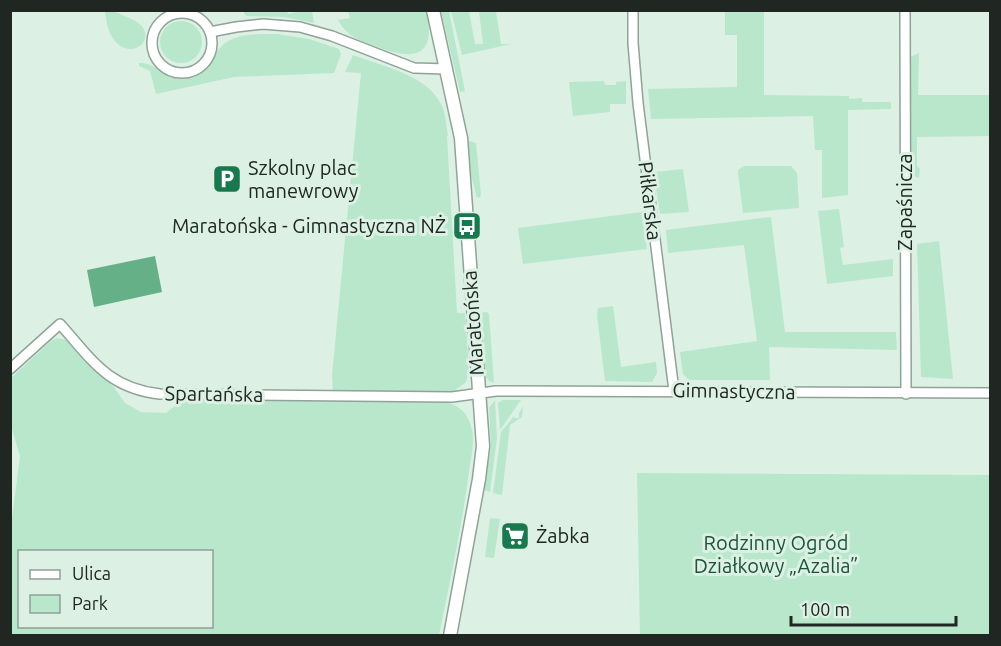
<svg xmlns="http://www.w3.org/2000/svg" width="1001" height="646" viewBox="0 0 1001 646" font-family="Ubuntu,sans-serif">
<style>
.green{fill:#b9e7cc;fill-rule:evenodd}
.water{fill:#65b087}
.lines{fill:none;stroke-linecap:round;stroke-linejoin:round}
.street-casing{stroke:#90a398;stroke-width:12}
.secondary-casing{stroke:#90a398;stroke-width:15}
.street{stroke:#fff;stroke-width:9}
.secondary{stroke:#fff;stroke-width:12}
.labels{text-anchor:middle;stroke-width:6;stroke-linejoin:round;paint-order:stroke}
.poi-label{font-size:20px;fill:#202723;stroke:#dcf0e4;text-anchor:start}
.street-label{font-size:20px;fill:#202723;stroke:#dcf0e4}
.park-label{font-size:20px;fill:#1b5439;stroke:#dcf0e4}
</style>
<rect width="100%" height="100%" fill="#dcf0e4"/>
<g class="green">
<path d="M105,11c8,-1 14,3 22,6 43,16 0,53 -17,16 -3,-6 -4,-15 -5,-22z"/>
<polygon points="243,11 287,11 288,14 301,11 312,11 314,23 284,17 246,16"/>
<path d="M348,11h78c11,44 -10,51 -48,36 -17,-6 -31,-10 -40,-27l12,-2z"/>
<polygon points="441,11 449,11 465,91 460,92"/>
<polygon points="451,11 469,11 475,44 483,44 479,11 496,11 501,44 511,44 462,55"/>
<polygon points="725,11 764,11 764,95 849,96 849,99 862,98 862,102 891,102 891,109 848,110 848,195 822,198 822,150 815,150 813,116 651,119 648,89 737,87 737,35 725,35"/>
<circle cx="181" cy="42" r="21"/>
<path d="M277,34l32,5 30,10 2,5 -7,19 -100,4 -78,17 -6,-23 -11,-5v-3c20,-1 28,21 52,15 20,-5 19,-22 32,-33 13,-12 38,-11 54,-11z"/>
<polygon points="919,53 918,95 990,95 990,136 917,137 917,166 920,169 919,178 912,175 909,168 910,57"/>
<path d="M353,55c28,11 73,19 88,49 5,9 5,22 7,32h-1l10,177h8l4,58 -3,11 -12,9h-121l-1,-16 29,-302 -16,-1z"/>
<polygon points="604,81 605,85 616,85 616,82 626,81 626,104 610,104 610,112 573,116 569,82"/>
<polygon points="469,141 476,143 481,195 480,197 477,198 471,175 468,143"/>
<polygon points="744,166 791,166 797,173 799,208 743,213 738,173 738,170"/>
<polygon points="683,169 689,212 660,214 654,176 655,172"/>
<polygon points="839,209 844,247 840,248 843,265 893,259 893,276 827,284 818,211"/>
<polygon points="642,212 647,249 523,264 518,228"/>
<polygon points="771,217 785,332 896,332 897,350 769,347 770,380 689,380 683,374 680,352 757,341 744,245 668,253 666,230"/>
<polygon points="939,241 953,379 921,377 917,244"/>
<polygon points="613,306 621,367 656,362 657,373 652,382 605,381 597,315 598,308"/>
<polygon points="487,312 489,314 494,383 489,381 484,374 479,313"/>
<path d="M57,338l9,2 22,24 25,22 12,17 16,9 25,1 11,-9 11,-3h248c19,1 32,9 36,29 3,12 -1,28 -3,41 -7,56 -19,110 -30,164h-428l-1,-101 10,-78 -9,-30v-48l40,-37zM20,552h192v74h-192z"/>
<polygon points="495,400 497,438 490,492 484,490 491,447 489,408"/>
<polygon points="503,400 521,400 500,430 498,403"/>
<polygon points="523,407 522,417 510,425 502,495 493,493 501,432 514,416 514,418 519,418 519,413"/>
<polygon points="637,473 990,475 990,635 640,635"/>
<polygon points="490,518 500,519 494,558 485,557"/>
</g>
<polygon class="water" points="155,256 162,292 94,307 87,270"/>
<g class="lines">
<g class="street-casing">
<g id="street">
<polyline points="633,10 633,43 638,103 674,391"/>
<polyline points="905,10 906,394"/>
<circle cx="182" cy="43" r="30"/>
<polyline points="210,32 236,27 263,24 300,27 332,36 414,68 447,69"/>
<path d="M10,369l50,-45c32,36 48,64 100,70l292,3 44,-6 494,2"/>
</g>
</g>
<g class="secondary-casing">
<polyline id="secondary" points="433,10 461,138 483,446 479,479 450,636"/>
</g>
<use href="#street" class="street"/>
<use href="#secondary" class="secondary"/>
</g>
<defs>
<g id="parking-square" transform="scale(1.5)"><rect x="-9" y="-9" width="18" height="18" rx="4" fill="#19784e" stroke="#dcf0e4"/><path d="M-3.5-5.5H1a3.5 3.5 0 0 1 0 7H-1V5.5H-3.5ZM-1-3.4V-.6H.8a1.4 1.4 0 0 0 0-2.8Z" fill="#fff"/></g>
<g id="bus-square" transform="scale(1.5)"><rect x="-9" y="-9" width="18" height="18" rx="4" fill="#19784e" stroke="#dcf0e4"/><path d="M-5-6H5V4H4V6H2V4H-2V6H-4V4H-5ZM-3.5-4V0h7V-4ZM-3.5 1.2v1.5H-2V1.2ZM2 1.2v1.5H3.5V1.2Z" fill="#fff"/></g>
<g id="supermarket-square" transform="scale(1.5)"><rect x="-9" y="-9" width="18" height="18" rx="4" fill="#19784e" stroke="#dcf0e4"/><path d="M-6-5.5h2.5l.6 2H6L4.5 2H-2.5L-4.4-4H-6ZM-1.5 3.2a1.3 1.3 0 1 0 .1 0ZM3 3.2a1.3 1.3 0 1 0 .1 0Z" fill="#fff"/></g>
</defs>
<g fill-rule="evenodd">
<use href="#parking-square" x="227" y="179"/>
<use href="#bus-square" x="467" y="226"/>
<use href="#supermarket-square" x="515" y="536"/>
</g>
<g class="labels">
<g class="poi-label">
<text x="248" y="175">Szkolny plac<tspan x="248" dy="23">manewrowy</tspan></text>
<text x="446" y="233" text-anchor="end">Maratońska - Gimnastyczna NŻ</text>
<text x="536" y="543">Żabka</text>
</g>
<g class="street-label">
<text transform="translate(650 201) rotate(83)" y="7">Piłkarska</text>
<text transform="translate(905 202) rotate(-90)" y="7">Zapaśnicza</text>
<text transform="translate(473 323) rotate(-94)" y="7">Maratońska</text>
<text transform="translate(734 391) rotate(1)" y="7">Gimnastyczna</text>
<text transform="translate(214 394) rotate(1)" y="7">Spartańska</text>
</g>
<g class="park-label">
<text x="776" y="550">Rodzinny Ogród<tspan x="776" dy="23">Działkowy „Azalia”</tspan></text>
</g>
</g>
<rect width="1001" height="646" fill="none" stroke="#202723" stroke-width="24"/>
<rect x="18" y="550" width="195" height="78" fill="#dcf0e4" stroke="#91a097" stroke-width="1.5"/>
<rect x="30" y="570" width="30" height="9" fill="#ffffff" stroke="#91a097" stroke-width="1.5"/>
<text x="72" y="580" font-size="18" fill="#202723">Ulica</text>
<rect x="30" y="595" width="30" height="18" fill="#b9e7cc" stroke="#91a097" stroke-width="1.5"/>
<text x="72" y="610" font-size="18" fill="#202723">Park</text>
<path d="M791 616v9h165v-9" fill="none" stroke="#202723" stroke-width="3"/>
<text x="800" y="616" font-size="18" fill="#202723" stroke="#dcf0e4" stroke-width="4.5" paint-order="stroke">100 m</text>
</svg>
